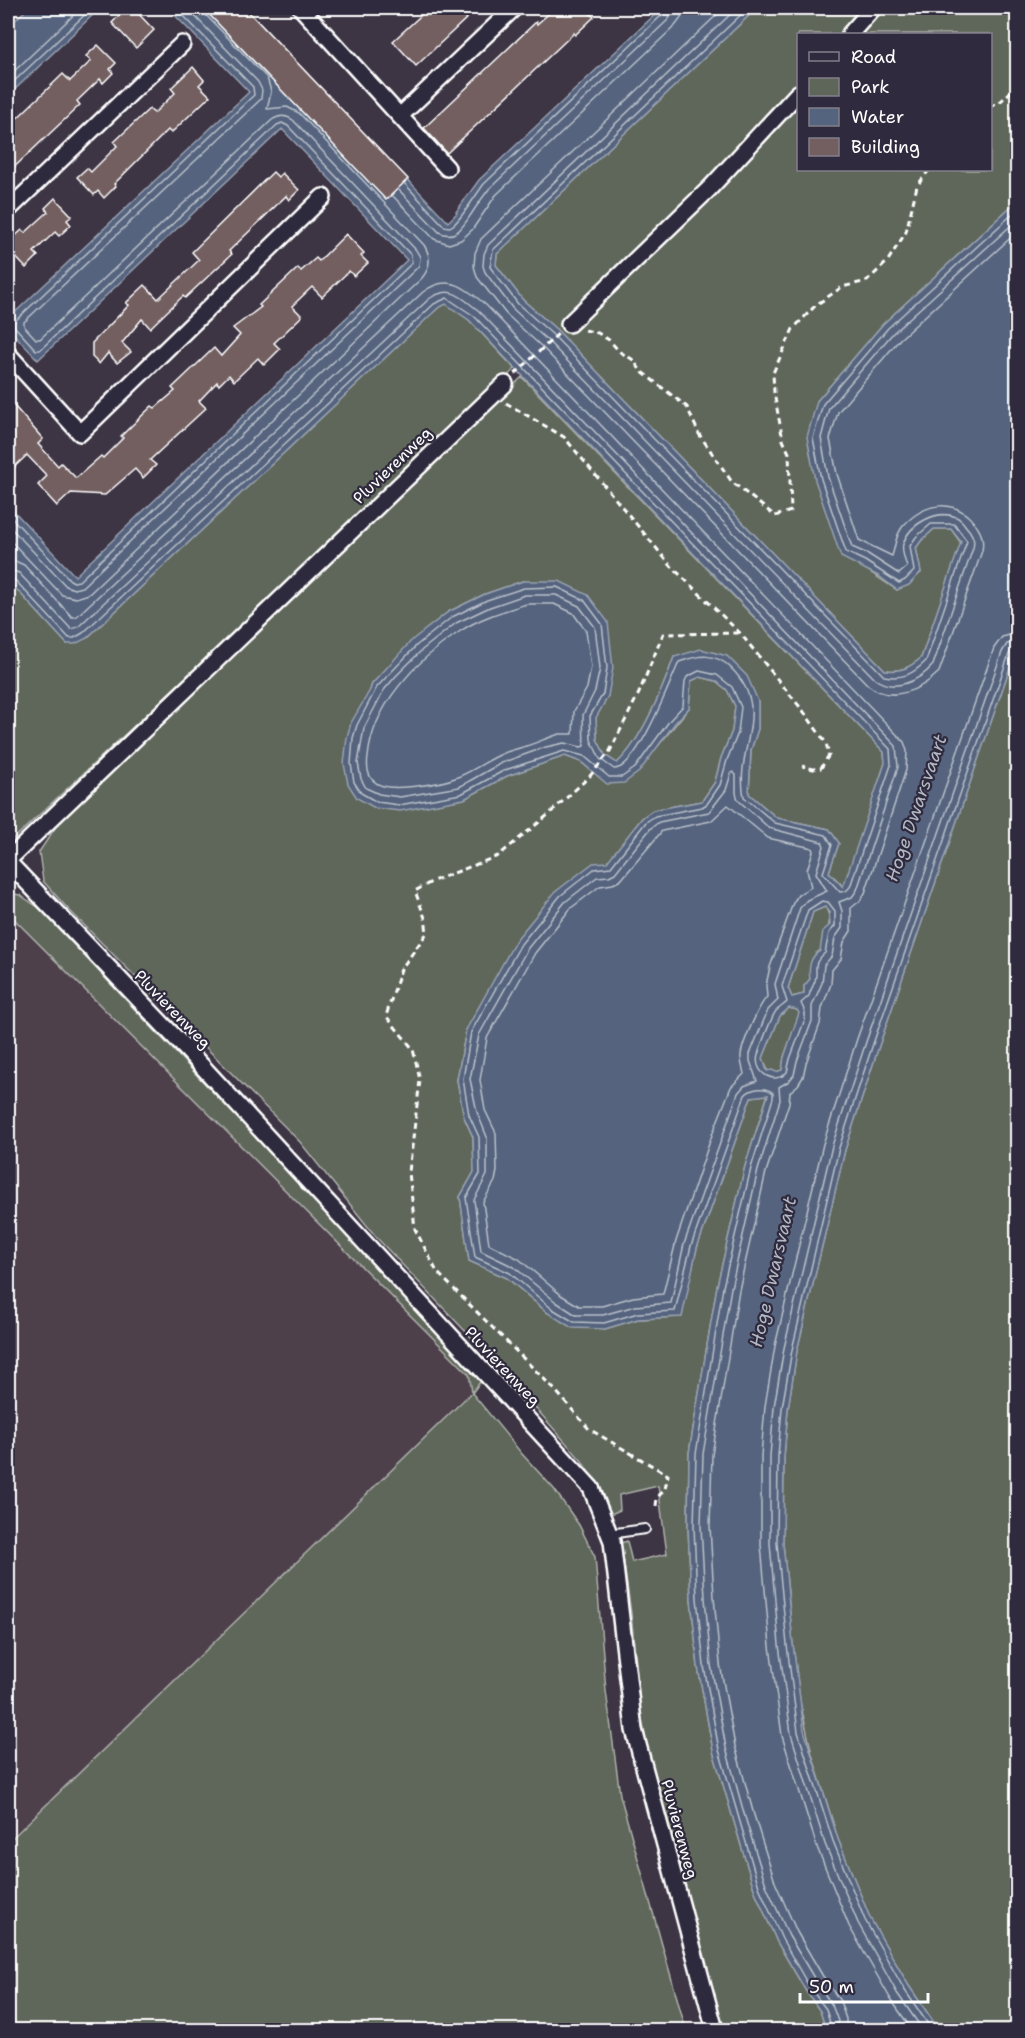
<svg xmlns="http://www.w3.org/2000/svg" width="1025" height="2038" viewBox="0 0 1025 2038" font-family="'Shantell Sans',sans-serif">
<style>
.built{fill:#4d414c}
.green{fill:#5e665a;stroke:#aeb2ac;stroke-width:1.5;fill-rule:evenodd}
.water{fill:#54647e;stroke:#98a2b2;stroke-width:1.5;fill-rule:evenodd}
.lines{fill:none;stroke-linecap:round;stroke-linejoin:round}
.shore{stroke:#bbc1cb;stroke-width:1.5}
.building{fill:#735e60;stroke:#fff;stroke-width:1.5}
.lane-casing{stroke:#fff;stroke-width:12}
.street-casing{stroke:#fff;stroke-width:20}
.path{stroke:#fff;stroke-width:3;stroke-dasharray:6 4.5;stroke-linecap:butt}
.lane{stroke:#2f2a3d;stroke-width:8}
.street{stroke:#2f2a3d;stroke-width:15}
.labels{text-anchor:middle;stroke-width:4.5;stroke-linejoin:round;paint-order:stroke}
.street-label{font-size:16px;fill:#fff;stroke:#2f2a3d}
.water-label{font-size:18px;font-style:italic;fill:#b2b9c5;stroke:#2f2a3d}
</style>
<rect width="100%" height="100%" fill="#3d3444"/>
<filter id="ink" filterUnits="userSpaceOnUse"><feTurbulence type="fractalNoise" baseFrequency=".0167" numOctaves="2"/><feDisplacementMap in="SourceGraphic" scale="12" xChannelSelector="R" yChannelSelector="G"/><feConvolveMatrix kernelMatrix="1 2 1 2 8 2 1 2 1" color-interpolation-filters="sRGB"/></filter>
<g filter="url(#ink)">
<polygon class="built" points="8,913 469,1374 472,1392 8,1842"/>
<g class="green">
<path d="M757,8h260v193l-134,123 -66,77 44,165 36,24 24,-17 -5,-25 5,-7 13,-12h17l10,14 -40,115c-12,10 -21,14 -36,12l-328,-340 -34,-30 -27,-35 1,-11zM798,34h192v136h-192z"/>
<polygon points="446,304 469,320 515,369 8,844 8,580 67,644 87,638 438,308"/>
<path d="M522,377l362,375 1,11 -41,124 -15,-15 10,-29 -10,-14 -52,-11 -28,-24 2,-44 7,-21v-28l-84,-44c-11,31 -33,85 -57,106l-12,-8 -8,-16 -1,-22 12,-21 -85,-115 -38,13 -37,18 -76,72 -2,6 55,116 39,-7 43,-23 58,-20 16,6 26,21 52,-38 30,-37 2,-27 9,-4 16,4 11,9 8,16 -3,25 -11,27 -6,24 -13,19 -49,9 -11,8 -35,45 -128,146 -13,21 -9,50 7,37 9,20 1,35 -14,25 9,64 38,17 41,35 57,16 33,-10 43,-2 16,-69 54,-151 17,-3 -23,72 -28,120 -28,167 -1,73 3,73 7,68 15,84 41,138 23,53 29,49 14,20 4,12 -5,7h-95l-75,-274 -8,-43 -10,-100 -10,-70 6,-2 5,21 35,-8 -9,-68 -39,9 1,15 -9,4 -13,-26 -16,-27 -79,-90 -126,-133 -77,-96 -232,-233 -25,-28 -4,-29 20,-30z"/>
<polygon points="1017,647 1017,2030 939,2030 909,1986 870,1918 838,1839 812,1754 800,1702 793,1644 783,1543 784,1457 788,1409 797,1351 845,1150 879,1046"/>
<polygon points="8,893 20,895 39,908 483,1378 472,1393 522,1454 554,1489 579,1525 595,1557 606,1691 620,1795 686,2030 8,2030 8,1842 472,1392 469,1374 8,913"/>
<path d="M825,907c10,13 0,30 -5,44l-4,2 -6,26 -6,7v8l-12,3 -4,-9 25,-76z"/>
<polygon points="789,1008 797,1010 800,1013 784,1057 782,1070 776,1072 768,1071 763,1058 780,1016"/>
</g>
<g class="water">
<polygon points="28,8 100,8 8,96 8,27"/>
<path d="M168,8h77l203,214 9,-9 -1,-1 23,-32 183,-172h95l-260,246 -1,11 27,35 34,30 328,340c16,2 24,-2 36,-12l40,-116 -10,-13h-17l-13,12 -5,7 5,24 -12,13 -12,5 -17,-13 -39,-20 -26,-77 -8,-43 10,-36 66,-77 134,-123v446l-138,399 -34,104 -48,201 -9,58 -4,48 -1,86 10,101 11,86 34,109 32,79 39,68 30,44h-120l5,-7 -4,-12 -14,-20 -29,-49 -23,-53 -41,-138 -15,-84 -7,-68 -3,-73 1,-73 28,-167 28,-120 23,-71 -17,2 -54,151 -15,69 -44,2 -33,10 -33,-1 -24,-15 -41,-35 -38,-17 -9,-64 14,-25 -1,-35 -9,-20 -7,-37 9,-50 50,-90 39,-48 38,-29 14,-1 35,-44 11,-8 49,-9 13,-19 6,-24 11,-27 3,-25 -8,-16 -11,-9 -16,-4 -9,4 -2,27 -14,15 -36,49 -15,11 -17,1 -26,-22 -16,-6 -58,20 -43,23 -64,12 -25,-3 -18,-10 -9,-14 -4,-20 3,-27 4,-14 19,-33 2,-6 40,-44 36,-28 37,-18 38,-13h36l29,14 20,27 5,46 -5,28 -12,22 1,21 8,16 12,8c24,-21 46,-75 57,-106l27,-8 26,7 20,20 11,25v28l-7,21 -2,44 28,24 52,11 10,14 -10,29 14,15 42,-124 -1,-11 -415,-432 -23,-16 -8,4 -351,330 -12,6h-8l-59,-64v-75l67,71 332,-316 -125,-131 -244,231 -30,-32v-9l241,-227zM825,907l4,5 1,13 -7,6 -3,20c-10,5 -12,18 -10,28l-6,7v8l-12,3 -4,-9 25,-76zM789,1008l8,2 2,3 -15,44 -2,13 -6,2 -4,-2 -5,1 -4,-13 17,-42z"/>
</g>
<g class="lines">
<g class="shore">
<path d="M724,8l-243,231 -6,14 -1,13 3,11 29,37 35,32 327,339c23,19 53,5 71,-13l43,-121c2,-11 0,-18 -7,-27 -20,-27 -50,-22 -72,2 -9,12 -7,19 -11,30l-33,-16 -22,-66 -7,-35 8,-27 62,-73 118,-108"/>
<path d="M737,8l-249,237 -4,9 -1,12 2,6 28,37 34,31 328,339c19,14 44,2 58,-14l40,-117c2,-8 0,-12 -4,-18 -4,-4 -7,-11 -13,-13 -19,-8 -47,7 -53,27 -2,7 2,16 4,23l-8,7 -31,-20 -16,-7 -24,-70 -7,-39 8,-30 64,-75 125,-114"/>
<path d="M748,8l-255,242 -3,17 28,37 34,30 332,342c19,3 28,-1 42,-15l41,-120 -13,-17h-23l-15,13 -6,9 4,25 -9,9 -6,3 -34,-22 -19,-9 -25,-73 -8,-41 10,-34 65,-76 130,-119"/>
<polyline points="8,77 81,8"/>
<polyline points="8,87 92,8"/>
<path d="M405,184l39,42c5,1 5,2 9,-1 7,-4 24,-32 31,-41l179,-170 2,-6"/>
<path d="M399,190l40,42c17,9 25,-7 33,-19 5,-8 11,-16 17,-24l179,-169 4,-6 1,-6"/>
<polyline points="393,196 434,239 449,244 461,240 472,230 496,195 675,26 681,18 682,8"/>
<polyline points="8,514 70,580 74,582 79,581 412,263 411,255 288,126 282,123 277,125 40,350 36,350 14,326 14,322 254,95 253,87 176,8"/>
<path d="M8,525l58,61 8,3 8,-2 337,-321 1,-9 -4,-7 -123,-130c-7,-5 -14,-5 -21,0l-232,219h-4l-12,-13v-4l237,-223 1,-9 -4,-8 -71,-74"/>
<path d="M8,538l54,57 14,3 13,-4 333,-316c9,-11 9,-22 2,-33l-125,-132 -12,-6 -20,2 4,-18 -4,-13 -68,-70"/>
<path d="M8,560l7,1 9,4 48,52h4l347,-325c25,-19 42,-5 63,13l418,437 3,9 -1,19 -41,123 -5,8 -9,7v23l-7,11 -3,17 -9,11 -1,14 -9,24 -2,16 -14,39 -3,14 -5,8 -8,7 -1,11 -23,69 -27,118 -27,165 -2,71 4,71 6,67 15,82 19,69 21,67 22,50 27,46 16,23 6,18v11"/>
<path d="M8,569l11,4 52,56 7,-2 351,-328c22,-15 32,-2 50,12l417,435 2,21 -41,123 -5,7 -13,5 3,9v17l-7,10 -3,18 -8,9 -2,18 -10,23v15l-15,40 -3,14 -5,6 -10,6 1,13 -22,70 -27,118 -28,166 -2,72 4,72 6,67 15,83 19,69 21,68 23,51 28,47 15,22 6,16 -2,9"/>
<path d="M8,577l6,2 55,59h5l9,-5 351,-329 13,-6 27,18 416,433 1,16 -41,122 -4,4 -6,1 -17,-19 9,-28 -6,-10 -51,-12 -31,-26c-10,-49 30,-86 -13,-129 -16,-16 -32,-13 -52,-6 -9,20 -42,108 -65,107l-14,-10 -9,-19 -1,-24 13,-22 4,-26 -5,-44 -18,-24 -27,-13 -33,1 -37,12 -35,17 -35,28 -40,42 -20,38 -4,13 -2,26 3,18 7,11 16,9 22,3 62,-11 44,-24 59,-19 20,5 25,21h13l13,-9 35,-48 13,-14 2,-25 2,-4 12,-6 18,4 15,12 9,20 -3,26 -11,27 -7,25 -13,19 -5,3 -47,9 -9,6 -35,45 -17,2 -34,27 -39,48 -50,88 -8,47 6,36 10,22 1,37 -14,24 9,59 35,16 41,35 23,14 30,1 34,-10 37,-2 16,-65 54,-151c6,-7 21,-9 28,-2v5l-22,70 -28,119 -27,167 -2,72 3,72 7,68 15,84 40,137 23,52 28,49 16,21 4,14 -3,7"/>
<polygon points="525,595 556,595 579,606 595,627 600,668 595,691 583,715 584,746 581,747 564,743 546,747 501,763 459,787 400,797 379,794 366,788 361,779 358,763 364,728 384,690 396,676 422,650 456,623 490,607"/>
<path d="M527,604h27l19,9 13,18 5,36 -4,21 -13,23 -1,23c-4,0 -8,0 -13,0 -12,3 -23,9 -34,12 -8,3 -15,4 -22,7 -17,7 -32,19 -49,25 -14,6 -58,12 -72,8 -14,-4 -17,-16 -15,-29 5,-53 49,-97 91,-125 20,-14 45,-21 68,-28z"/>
<polygon points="733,772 736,775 736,793 738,800 769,828 822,842 824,846 816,873 827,891 807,900 800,908 775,984 778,1000 768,1010 750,1054 750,1061 757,1081 744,1086 738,1093 684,1244 671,1303 635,1306 603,1315 576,1315 556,1302 514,1267 481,1251 474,1200 487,1175 487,1137 477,1112 470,1079 479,1035 528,948 565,902 597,877 609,876 615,873 651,828 659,822 709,812 726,790 731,774"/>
<path d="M728,805l40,33 44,10 1,3 -6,19 4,17 -13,8 -5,8 -23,64 -4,18 1,12c-8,8 -25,47 -26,58 -1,6 2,13 3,19l-13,13 -19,48 -36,106 -13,53 -30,3 -31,9h-23l-18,-11 -42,-36 -30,-15 -6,-42 12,-21 2,-10 -1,-38 -11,-23 -5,-30 7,-42 48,-85 36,-45 29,-22 13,-2 8,-4 41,-49 49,-10z"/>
<path d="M822,901l6,1 7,9v15l-6,7 -4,20c-15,13 -6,15 -10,28 -2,6 -5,9 -6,15l-8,7 4,9v7l-15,40 -3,13c-12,14 -34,1 -29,-17 2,-8 14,-39 18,-44 3,-3 8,-6 11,-9l-5,-16 26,-76z"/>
<polyline points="912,2030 890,1998 849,1926 817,1847 782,1736 770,1646 761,1545 761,1456 765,1406 775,1346 823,1144 857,1039 994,648 1002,637 1018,633"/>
<polyline points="923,2030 897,1993 858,1923 825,1844 791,1734 779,1645 770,1544 770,1456 774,1407 784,1348 832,1146 866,1042 1002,652 1007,644 1018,642"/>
<polyline points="932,2030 904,1989 865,1920 833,1841 798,1732 787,1645 777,1543 778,1456 782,1408 792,1350 839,1148 873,1044 1009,654 1012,650 1018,649"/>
</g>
</g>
<g class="building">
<polygon points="126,8 133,8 154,30 136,48 112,23"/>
<polygon points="203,8 245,8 408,179 386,200"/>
<polygon points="429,8 459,8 468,17 416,66 393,41"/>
<polygon points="555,8 584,8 594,17 575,35 574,33 447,153 424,128 536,22 537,24"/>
<polygon points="98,45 116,63 110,69 113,73 103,83 100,79 77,101 80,105 8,173 8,127 63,74 70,81 91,61 86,56"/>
<polygon points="193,67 204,80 199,85 210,96 171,133 168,130 114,184 116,186 104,198 98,191 94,195 77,177 87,168 91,172 117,146 114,142 149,109 154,113 175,93 171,88"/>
<polygon points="273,172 278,177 282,173 299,190 289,200 286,196 229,251 232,254 185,298 183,296 150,328 142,319 122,343 131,352 117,363 108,353 99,364 92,357 92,343 129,305 126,303 145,285 158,299 199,260 192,252"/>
<polygon points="55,198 72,216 67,220 71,225 59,236 55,232 34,252 38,256 26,268 8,249 15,243 12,239 22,230 25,233 48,212 45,208"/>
<polygon points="346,234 364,253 361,256 368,263 354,276 349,271 322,297 312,287 292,306 302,316 274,343 280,349 264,365 258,358 234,381 229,375 219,385 217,382 199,401 206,408 150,460 156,465 143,478 135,469 105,495 71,493 57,506 38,485 47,476 27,455 8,473 8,399 43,439 38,444 58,466 61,463 76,478 101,456 103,458 123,438 121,436 152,406 155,408 175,391 172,388 214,348 221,356 240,335 233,328 261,307 259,305 298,268 301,271 316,258 319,261"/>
</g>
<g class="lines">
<g class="lane-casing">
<polyline id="lane" points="609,1534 645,1529"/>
</g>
<g class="street-casing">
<g id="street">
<polyline points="301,8 447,168"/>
<polyline points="850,34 873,8"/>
<polyline points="400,116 514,8"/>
<polyline points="8,210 182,44"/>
<polyline points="569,324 710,188 798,93"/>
<polyline points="8,354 80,433 323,197"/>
<polyline points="8,860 505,384"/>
<polyline points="8,862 188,1051 591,1488 612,1541 634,1730 715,2030"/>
</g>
</g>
<g class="path">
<polyline points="990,107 1001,101 1018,85"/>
<polyline points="585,330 598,333 609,340 620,352 632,359 642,372 687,407 699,434 732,482 775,516 791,511 789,453 783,440 774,393 773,373 793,329 816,305 842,287 867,281 887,262 906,232 917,186 929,170"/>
<polyline points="515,374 558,334"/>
<polyline points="506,403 564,437 672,567 740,633 804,712 826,743 829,755 821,768 813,769 802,766"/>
<polyline points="656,1506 657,1498 665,1489 668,1475 589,1429 555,1390 437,1272 415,1229 409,1172 420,1080 413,1049 386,1016 401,969 427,933 425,918 415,891 433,881 498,856 548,815 590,776 610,751 639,693 663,634 740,633"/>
</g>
<use href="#lane" class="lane"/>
<use href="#street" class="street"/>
</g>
</g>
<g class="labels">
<g class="street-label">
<text transform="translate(392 465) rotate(-44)" y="6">Pluvierenweg</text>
<text transform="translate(173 1009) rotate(46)" y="6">Pluvierenweg</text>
<text transform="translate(503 1366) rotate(47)" y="6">Pluvierenweg</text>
<text transform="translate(680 1829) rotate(75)" y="6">Pluvierenweg</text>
</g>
<g class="water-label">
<text transform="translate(916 808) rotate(-71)" y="6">Hoge Dwarsvaart</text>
<text transform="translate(773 1272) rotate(-77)" y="6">Hoge Dwarsvaart</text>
</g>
</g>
<rect width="1025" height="2038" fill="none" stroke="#2f2a3d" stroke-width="30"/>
<rect x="15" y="15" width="995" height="2008" fill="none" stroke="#fff" stroke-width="2" filter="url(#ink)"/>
<rect x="797" y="33" width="195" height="138" fill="#2f2a3d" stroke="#827f8b" stroke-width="1.5"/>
<rect x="809" y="52" width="30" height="9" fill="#2f2a3d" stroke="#827f8b" stroke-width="1.5"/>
<text x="851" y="63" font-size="18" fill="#ffffff">Road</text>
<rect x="809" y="78" width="30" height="18" fill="#5e665a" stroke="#827f8b" stroke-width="1.5"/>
<text x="851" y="93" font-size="18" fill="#ffffff">Park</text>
<rect x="809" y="108" width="30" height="18" fill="#54647e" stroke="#827f8b" stroke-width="1.5"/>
<text x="851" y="123" font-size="18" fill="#ffffff">Water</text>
<rect x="809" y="138" width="30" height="18" fill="#735e60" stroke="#827f8b" stroke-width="1.5"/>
<text x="851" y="153" font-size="18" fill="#ffffff">Building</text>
<path d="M800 1993v9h128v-9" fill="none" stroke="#ffffff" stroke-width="3"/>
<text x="809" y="1993" font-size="18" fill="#ffffff" stroke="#2f2a3d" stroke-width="4.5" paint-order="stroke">50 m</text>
</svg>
